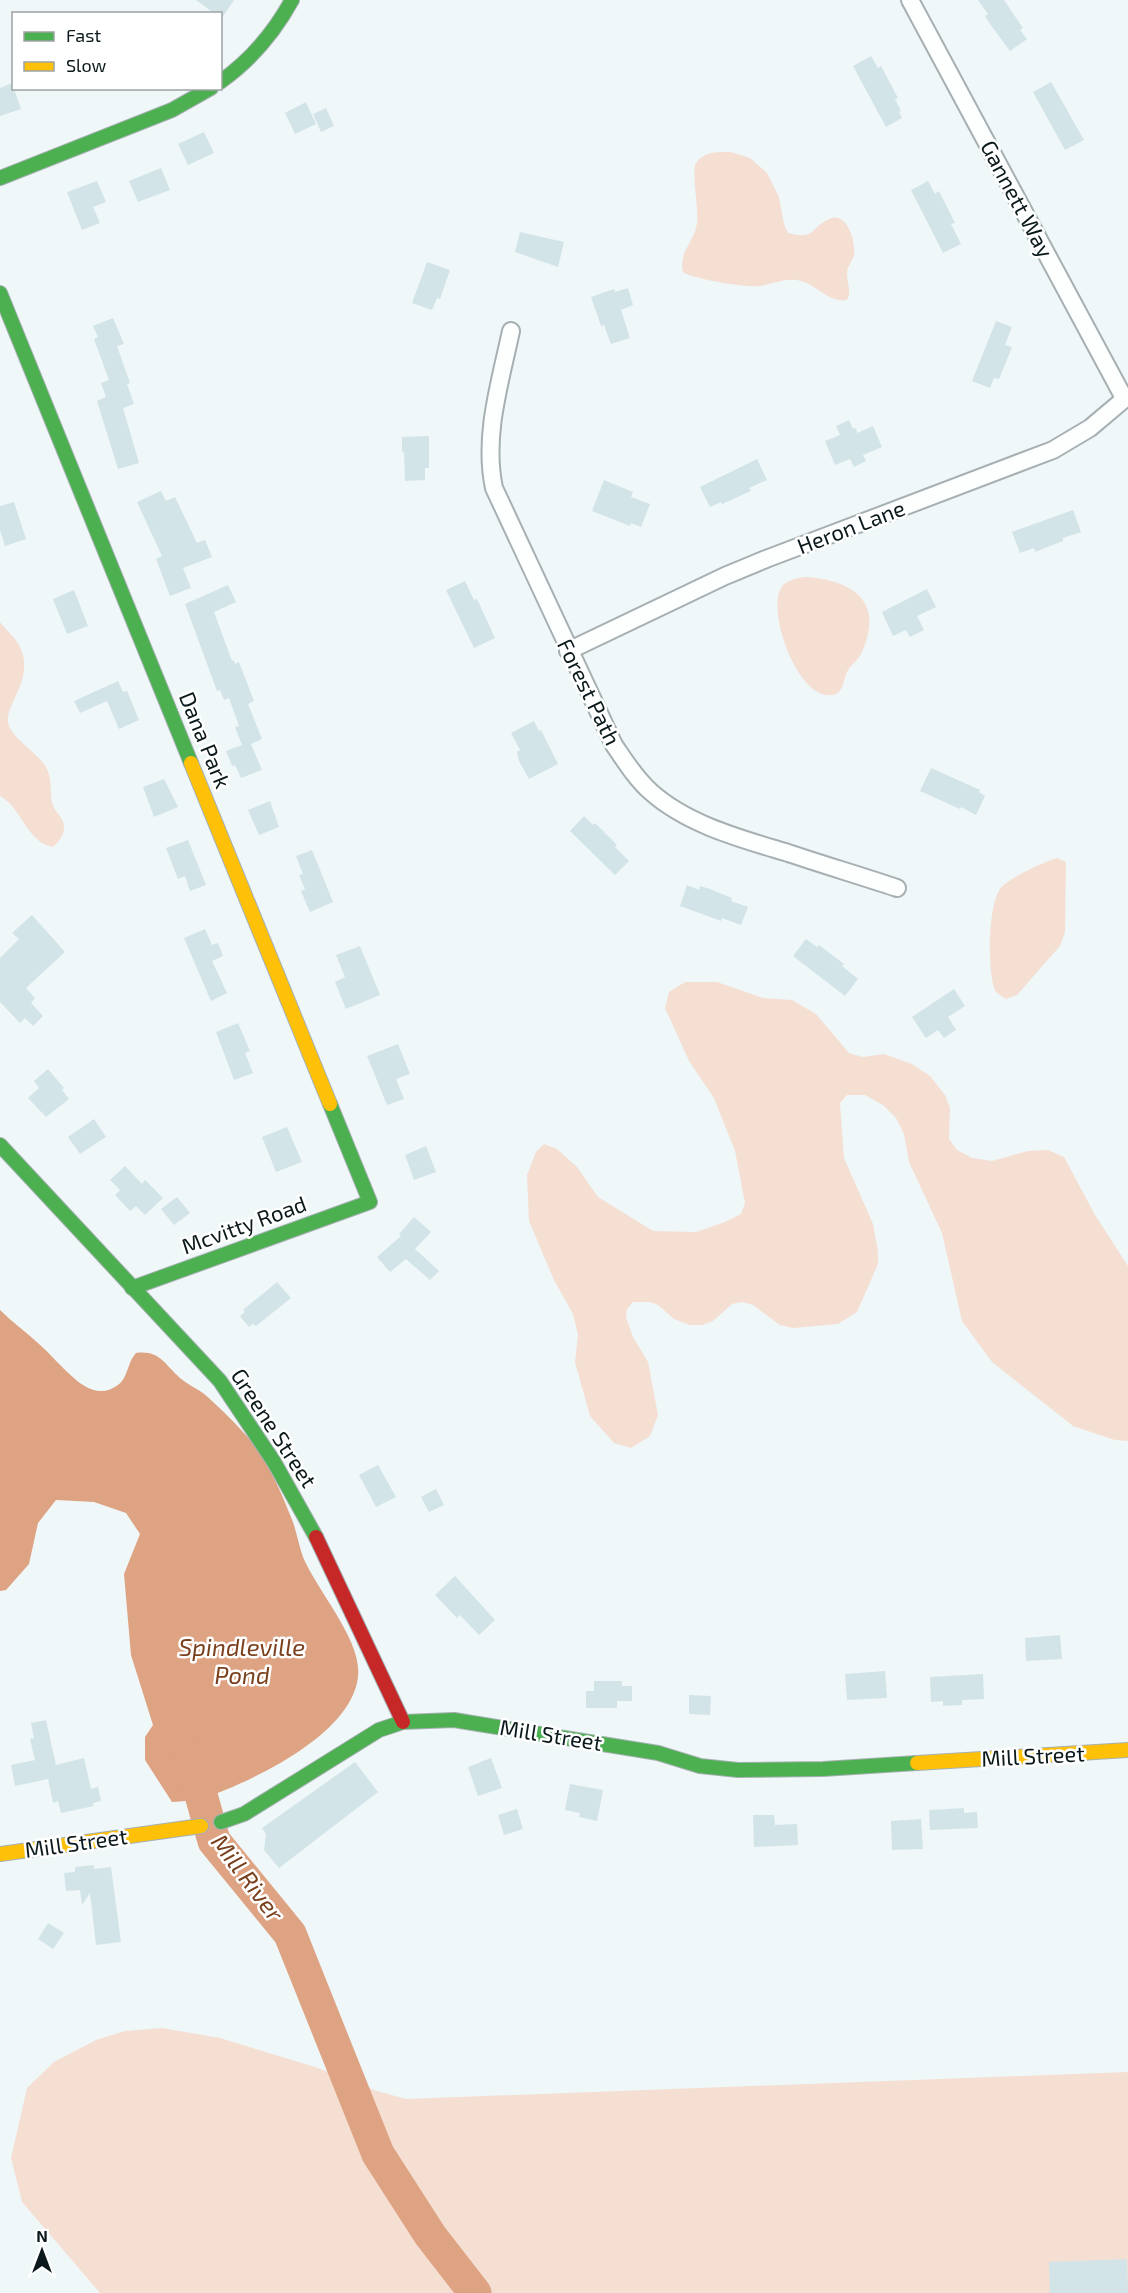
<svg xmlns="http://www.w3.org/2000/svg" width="1128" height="2293" viewBox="0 0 1128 2293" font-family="'Exo 2',sans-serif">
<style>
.green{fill:#f5dfd3}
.water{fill:#dea382}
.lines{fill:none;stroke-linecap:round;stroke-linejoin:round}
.river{stroke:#dea382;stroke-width:33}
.building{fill:#d2e4e8}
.street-casing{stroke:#a6b0b3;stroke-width:20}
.fast-casing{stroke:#a6b0b3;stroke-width:16}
.slow-casing{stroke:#a6b0b3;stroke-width:16}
.jam-casing{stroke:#a6b0b3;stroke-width:16}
.street{stroke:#fdfefe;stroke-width:16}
.fast{stroke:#4caf50;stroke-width:14}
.slow{stroke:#ffc107;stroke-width:14}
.jam{stroke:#c62828;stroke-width:14}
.labels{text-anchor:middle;stroke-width:5;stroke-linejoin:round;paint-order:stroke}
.street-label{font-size:22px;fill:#0b191c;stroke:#fff}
.water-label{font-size:24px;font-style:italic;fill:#7a401d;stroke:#fff}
</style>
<rect width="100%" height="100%" fill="#eff7f9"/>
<g class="green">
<path d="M731,152l19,6 17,15 12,24 5,27 4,9c28,7 21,-4 41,-14 18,-9 27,23 25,36 -1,4 -4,8 -6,13 -4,10 5,22 -1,32 -19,4 -33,-19 -51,-20 -12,-1 -24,4 -36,6 -12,2 -68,-7 -77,-14 -5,-20 12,-31 14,-49 2,-14 -6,-52 -1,-60 8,-12 22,-11 35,-11z"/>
<path d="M805,577c48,3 80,25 57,75 -3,7 -10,12 -14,18 -5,9 -4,24 -16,25 -35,5 -65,-84 -51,-107 5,-8 16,-10 24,-11z"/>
<path d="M0,622c6,8 16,16 20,25 16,33 -19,61 -11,79 7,16 28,26 37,41 6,11 4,24 6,36 2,9 13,15 12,25 0,7 -6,15 -11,19 -27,-5 -30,-38 -53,-51z"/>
<path d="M1057,858l9,4 -1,70 -5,14 -43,49 -11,4c-4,-3 -9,-5 -11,-9 -8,-19 -7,-84 5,-101 8,-11 44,-27 57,-31z"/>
<polygon points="685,982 717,982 763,998 792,1000 816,1014 849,1053 863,1057 884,1054 912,1064 930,1076 945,1095 950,1108 949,1139 957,1150 972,1158 992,1161 1028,1151 1048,1150 1064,1157 1095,1215 1128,1266 1128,1441 1115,1440 1073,1426 992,1362 962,1321 942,1233 909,1162 904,1134 896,1118 883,1105 865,1095 847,1095 840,1103 844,1158 873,1224 878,1251 878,1264 857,1312 838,1324 793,1328 780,1325 753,1305 742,1302 732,1304 713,1321 702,1325 690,1325 674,1319 658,1305 650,1302 633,1302 627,1309 626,1317 633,1337 648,1362 658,1415 650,1436 631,1448 614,1443 590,1416 575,1362 578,1335 573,1314 554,1280 529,1221 527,1175 536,1152 544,1144 557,1149 577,1167 598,1197 653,1231 696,1232 725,1222 741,1214 745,1203 735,1151 714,1098 689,1061 665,1008 669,992"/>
<polygon points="162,2028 220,2038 315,2067 377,2091 406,2099 1128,2072 1128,2293 100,2293 22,2202 11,2158 27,2088 54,2062 96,2040 125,2031"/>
</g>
<path class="water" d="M0,1310c12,12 26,22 39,34 14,12 35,39 52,45 10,4 19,2 27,-4 10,-7 9,-22 18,-32 24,-3 28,11 44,25 7,6 16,10 23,15 13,11 42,39 51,52 17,22 29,52 39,77 4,12 6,24 10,35 14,34 59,83 55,119 -5,58 -105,105 -154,122 -10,3 -21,3 -32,4l-27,-42v-23l8,-12 -22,-70 -7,-81 16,-40 -14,-21 -32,-11 -38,-2 -18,23 -9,41 -23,26 -6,1z"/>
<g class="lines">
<polyline class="river" points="190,1756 214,1841 290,1934 378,2154 430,2235 475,2293"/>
</g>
<g class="building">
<polygon points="196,0 234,0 222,18 220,14 215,14"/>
<polygon points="978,0 1004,0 1023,28 1020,30 1027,39 1010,51 990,24 985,16 988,14"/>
<polygon points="871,56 878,68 881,66 898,98 895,99 901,111 899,112 902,118 886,127 853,66"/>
<polygon points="1051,82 1084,140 1065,150 1033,92"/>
<polygon points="12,83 21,109 0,116 0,88"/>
<polygon points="306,102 316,124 295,134 285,113"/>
<polygon points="326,108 334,126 321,132 313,114"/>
<polygon points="204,132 214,153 188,165 178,144"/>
<polygon points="161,168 170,190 138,202 129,181"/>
<polygon points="97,181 106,202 93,207 100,223 82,230 67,192"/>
<polygon points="928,181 935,194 939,191 955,223 951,224 961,244 943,253 911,190"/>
<polygon points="520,232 564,242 558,267 515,252"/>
<polygon points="427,262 450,270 440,299 437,298 432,310 412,303"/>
<polygon points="628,288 633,305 621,310 630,338 611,344 604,325 601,326 598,317 591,297 614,289 615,292"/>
<polygon points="113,318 124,344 117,346 130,383 127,384 134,404 123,408 139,463 118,469 97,401 106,397 101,383 109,380 94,339 98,337 93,326"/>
<polygon points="996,321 1012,327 1005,345 1012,347 999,379 994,378 990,388 972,381"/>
<polygon points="849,420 853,429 856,428 857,433 873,426 882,447 863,455 866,461 854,467 850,459 835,465 825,441 840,435 836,426"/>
<polygon points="429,436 429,468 425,468 425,480 405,481 404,452 402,452 402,437"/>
<polygon points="757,459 767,480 749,488 751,491 722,504 721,502 710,507 700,487"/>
<polygon points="604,480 633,492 631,497 650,504 641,527 631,523 630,526 592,511"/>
<polygon points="161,491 166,501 175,497 197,543 205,540 212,557 183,568 191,588 170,596 156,559 162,556 137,502"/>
<polygon points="14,502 26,539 5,546 0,530 0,506"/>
<polygon points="1073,510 1081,532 1063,538 1063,541 1035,552 1034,548 1020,553 1012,532"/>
<polygon points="465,581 474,600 477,599 495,638 474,648 446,590"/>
<polygon points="228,585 236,602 214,612 232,661 234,660 235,664 239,662 254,701 248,704 262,739 251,744 262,770 241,778 235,765 232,766 226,751 242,745 235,727 239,726 229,698 224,700 220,690 217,691 185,604"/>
<polygon points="927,589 936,607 917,616 924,630 910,637 906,630 893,636 882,612"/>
<polygon points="74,590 88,626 67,634 53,599"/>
<polygon points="118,681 123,692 127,691 139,720 119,729 107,701 80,713 74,701"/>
<polygon points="534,721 539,731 541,730 558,764 529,779 519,761 517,752 520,750 511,733"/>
<polygon points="931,768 980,790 979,792 985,796 976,815 961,807 960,809 920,791"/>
<polygon points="164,779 178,807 154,817 143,787"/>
<polygon points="270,801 279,827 259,835 248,810"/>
<polygon points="584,816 593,825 595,823 617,845 615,847 629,861 615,875 570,831"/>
<polygon points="188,840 206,885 190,891 185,876 178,879 166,848"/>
<polygon points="312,850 333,902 310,912 301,891 305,889 299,875 303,874 296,856"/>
<polygon points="687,885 699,890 700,886 710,889 732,898 731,901 748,907 741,925 722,918 721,921 680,906"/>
<polygon points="32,915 65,952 26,988 35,998 31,1003 43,1016 33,1026 25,1018 20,1023 0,1002 0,958 19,939 12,933"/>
<polygon points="205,929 212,945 218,943 223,956 212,961 227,993 211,1001 184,938"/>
<polygon points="806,939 817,947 819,945 844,964 842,966 858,979 845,996 793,956"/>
<polygon points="360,946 380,995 346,1009 335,982 345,977 336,955"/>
<polygon points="954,989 965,1006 948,1017 956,1030 944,1038 938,1030 926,1038 912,1017"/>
<polygon points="238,1023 250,1051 245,1053 253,1073 234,1080 216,1032"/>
<polygon points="398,1044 410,1074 396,1079 404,1099 387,1105 367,1056"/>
<polygon points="48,1069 64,1088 62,1090 69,1099 46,1117 28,1098 39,1088 34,1081"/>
<polygon points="94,1119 106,1137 80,1154 68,1137"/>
<polygon points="287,1127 302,1162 276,1172 262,1137"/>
<polygon points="426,1146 436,1172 414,1180 405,1155"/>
<polygon points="125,1166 142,1184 145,1180 163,1198 145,1215 136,1206 130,1211 115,1195 120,1190 110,1180"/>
<polygon points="177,1197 190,1213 174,1225 161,1209"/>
<polygon points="414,1217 431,1232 415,1249 439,1271 430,1280 406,1259 390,1272 377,1257 401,1236 399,1234"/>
<polygon points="277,1282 291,1298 256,1326 253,1324 249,1327 240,1316 245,1312 243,1310"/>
<polygon points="378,1465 396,1497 376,1507 359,1475"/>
<polygon points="436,1489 444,1505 429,1512 421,1497"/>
<polygon points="455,1576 495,1620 479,1635 460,1615 457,1618 435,1595"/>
<polygon points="1060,1635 1062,1659 1026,1661 1025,1638"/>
<polygon points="885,1671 887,1698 847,1700 845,1674"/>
<polygon points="983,1674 984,1699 962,1700 962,1705 943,1706 943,1701 931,1702 930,1677"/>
<polygon points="594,1681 622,1681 622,1686 632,1686 632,1701 617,1701 617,1708 586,1708 586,1691 594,1691"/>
<polygon points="689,1695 711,1696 710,1715 689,1714"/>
<polygon points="46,1720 56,1765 84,1758 91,1789 98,1787 101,1801 93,1803 94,1806 61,1813 58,1801 53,1803 48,1779 15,1786 11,1765 35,1760 30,1739 34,1738 31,1723"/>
<polygon points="491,1758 502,1788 478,1796 468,1767"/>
<polygon points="355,1762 378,1792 279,1868 264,1850 266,1834 262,1828"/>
<polygon points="570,1784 603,1790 597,1821 579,1817 580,1813 565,1810"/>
<polygon points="964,1808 964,1813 977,1812 978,1828 930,1830 929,1810"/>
<polygon points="517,1809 523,1829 504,1835 498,1815"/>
<polygon points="753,1815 774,1815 775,1825 797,1824 798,1845 754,1847"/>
<polygon points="921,1819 923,1849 892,1850 891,1821"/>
<polygon points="94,1865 94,1869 111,1867 121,1942 96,1945 90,1893 82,1905 80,1890 66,1891 64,1873 75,1872 75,1867"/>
<polygon points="48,1923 64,1933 53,1949 38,1939"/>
<polygon points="1127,2259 1128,2293 1050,2293 1049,2262"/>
</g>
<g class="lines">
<g class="street-casing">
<g id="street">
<polyline points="910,0 1124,398"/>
<path d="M511,331c-11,52 -28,105 -17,157l120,257c11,16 22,34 37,47 37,33 91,47 137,61 36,12 73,23 109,35"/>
<polyline points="568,651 725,576 766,559 1053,450 1090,428 1128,396"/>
</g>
</g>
<g class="fast-casing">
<g id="fast">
<path d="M220,82c31,-22 54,-49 72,-82"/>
<polyline points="0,178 172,110 211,88"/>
<polyline points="0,293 191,763"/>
<polyline points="0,1145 220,1381 274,1462 316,1537"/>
<polyline points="132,1288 370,1202 330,1104"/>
<polyline points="221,1822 244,1814 379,1730 403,1722 454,1720 658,1753 700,1766 738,1770 823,1769 917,1763"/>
</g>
</g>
<g class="slow-casing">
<g id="slow">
<polyline points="191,763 330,1104"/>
<polyline points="917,1763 1128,1750"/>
<polyline points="0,1854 201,1826"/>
</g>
</g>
<g class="jam-casing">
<polyline id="jam" points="316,1537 403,1722"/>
</g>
<use href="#street" class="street"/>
<use href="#fast" class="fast"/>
<use href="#slow" class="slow"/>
<use href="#jam" class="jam"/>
</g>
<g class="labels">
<g class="street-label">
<text transform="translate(1017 199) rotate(62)" y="8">Gannett Way</text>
<text transform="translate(851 527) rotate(-21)" y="8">Heron Lane</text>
<text transform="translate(589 692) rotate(64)" y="8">Forest Path</text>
<text transform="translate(205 740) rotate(68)" y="8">Dana Park</text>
<text transform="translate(244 1225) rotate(-20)" y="8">Mcvitty Road</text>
<text transform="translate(274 1428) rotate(57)" y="8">Greene Street</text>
<text transform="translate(551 1735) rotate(9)" y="8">Mill Street</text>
<text transform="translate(1033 1756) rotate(-3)" y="8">Mill Street</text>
<text transform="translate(76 1843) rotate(-8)" y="8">Mill Street</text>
</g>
<g class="water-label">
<text x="242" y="1656">Spindleville<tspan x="242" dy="28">Pond</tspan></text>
<text transform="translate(247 1878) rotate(53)" y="8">Mill River</text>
</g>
</g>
<rect x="12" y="12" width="210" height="78" fill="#ffffff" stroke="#9da3a4" stroke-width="1.5"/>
<rect x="24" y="32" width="30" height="9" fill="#4caf50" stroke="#9da3a4" stroke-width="1.5"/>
<text x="66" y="42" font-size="18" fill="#0b191c">Fast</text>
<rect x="24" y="62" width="30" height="9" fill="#ffc107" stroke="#9da3a4" stroke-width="1.5"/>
<text x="66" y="72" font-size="18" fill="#0b191c">Slow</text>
<g transform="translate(42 2251)" stroke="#ffffff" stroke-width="4.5" paint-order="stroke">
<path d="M0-4.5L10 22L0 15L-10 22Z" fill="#0b191c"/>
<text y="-9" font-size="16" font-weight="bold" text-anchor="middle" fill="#0b191c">N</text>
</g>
</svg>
